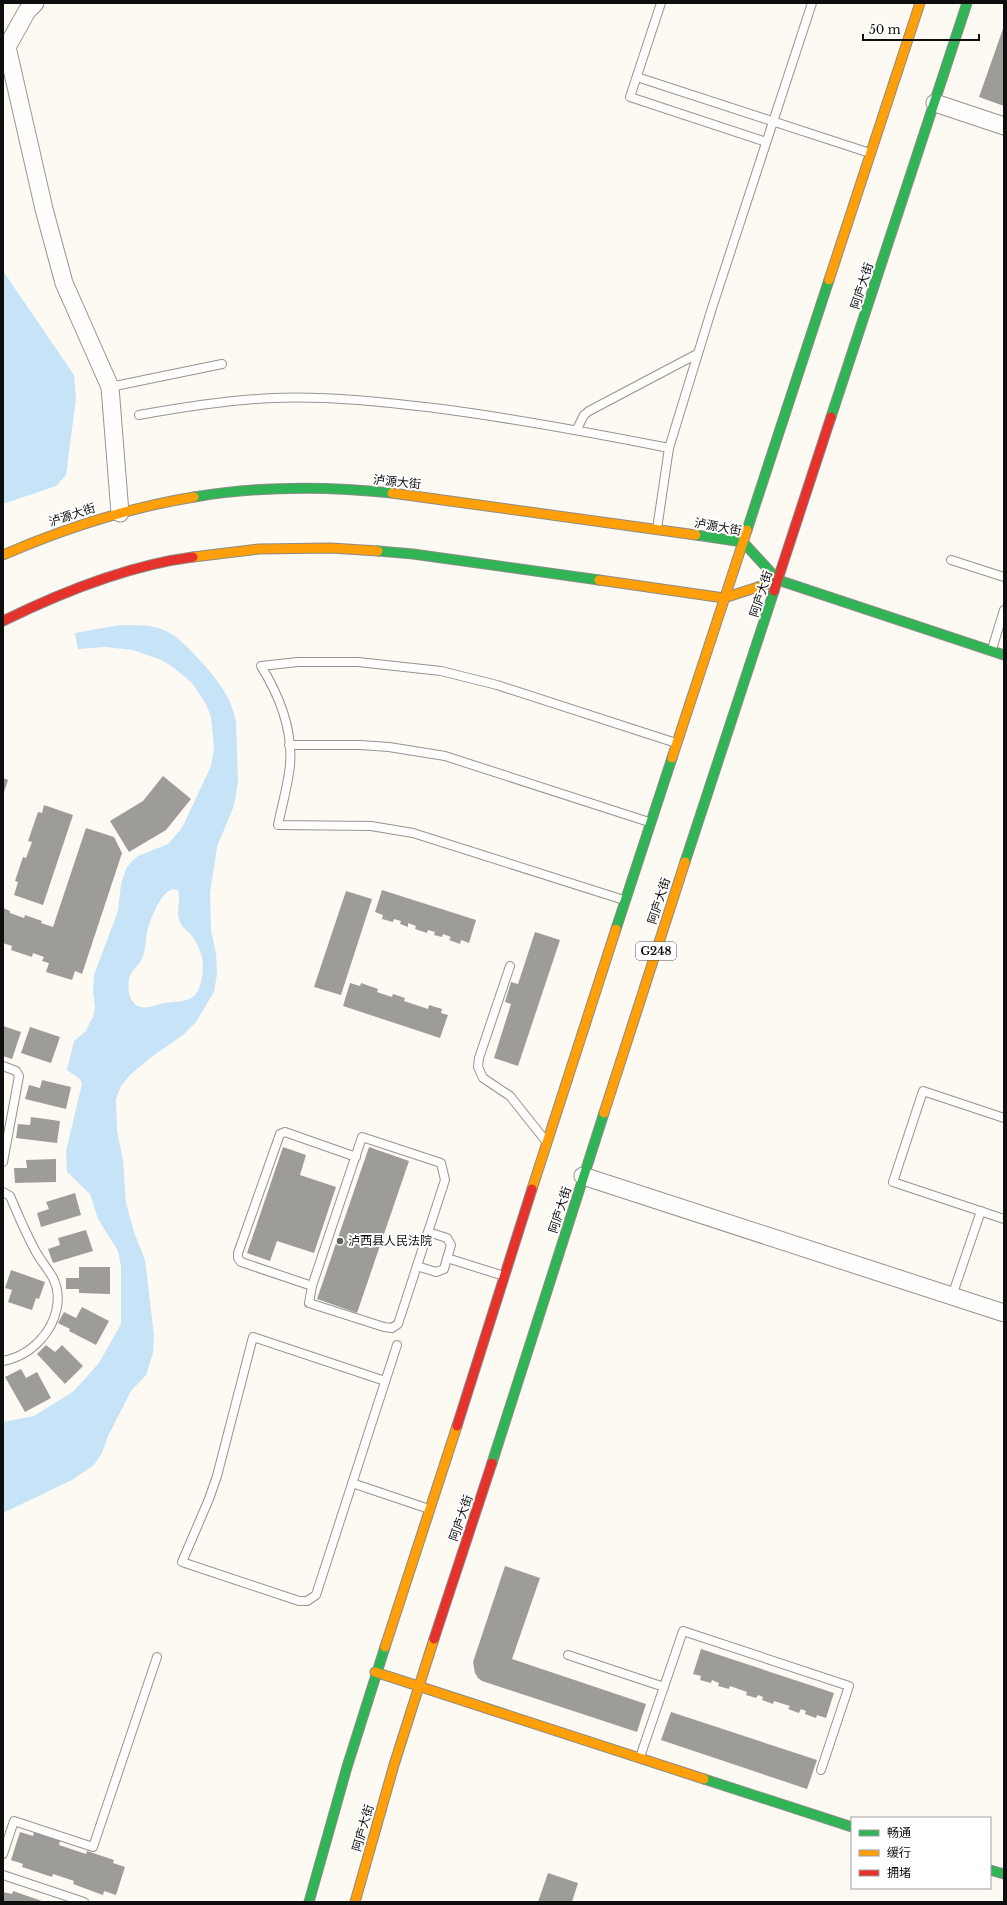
<svg xmlns="http://www.w3.org/2000/svg" width="1007" height="1905" viewBox="0 0 1007 1905" font-family="'Libre Baskerville','Noto Sans SC',serif">
<style>
.water{fill:#c7e3f8;fill-rule:evenodd}
.building{fill:#9e9c98}
.lines{fill:none;stroke-linecap:round;stroke-linejoin:round}
.lane-casing{stroke:#959491;stroke-width:10}
.street-casing{stroke:#959491;stroke-width:19}
.fast-casing{stroke:#8c8b87;stroke-width:11}
.slow-casing{stroke:#8c8b87;stroke-width:11}
.jam-casing{stroke:#8c8b87;stroke-width:11}
.lane{stroke:#fffefd;stroke-width:8}
.street{stroke:#fffefd;stroke-width:17}
.fast{stroke:#30b455;stroke-width:9}
.slow{stroke:#ff9f0a;stroke-width:9}
.jam{stroke:#e5322d;stroke-width:9}
.poi-dot{fill:#61615e;stroke:#fff;stroke-width:1.5}
.labels{text-anchor:middle;stroke-width:4;stroke-linejoin:round;paint-order:stroke}
.shield{fill:#fff;stroke:#565656;stroke-width:1}
.shield-label{font-size:11px;font-weight:bold;fill:#0e0e0e}
.street-label{font-size:12px;fill:#0e0e0e;stroke:#fff}
.poi-label{font-size:12px;fill:#0e0e0e;stroke:#fff;text-anchor:start}
</style>
<rect width="100%" height="100%" fill="#fcfaf2"/>
<g class="water">
<polygon points="3,271 74,375 76,398 66,475 56,486 3,504"/>
<path d="M120,625c15,0 34,-1 48,7 9,4 17,13 24,20 19,20 38,40 44,69l2,60 -2,14 -3,13 -16,39 -7,46 1,37 5,23 1,21 -3,18 -18,30 -13,13 -33,23 -20,17 -9,11 -5,13 1,32 6,29 3,43 9,32 10,25 9,75 -1,18 -4,13 -3,9 -15,16 -23,45 -6,17 -8,12 -22,15 -69,33v-91l31,-6 40,-25 25,-28 22,-39v-58l-3,-15 -20,-32 -8,-25 -23,-22 -1,-21 16,-67 -2,-5 -13,-9 7,-29 11,-9 8,-15 2,-10 -2,-16 1,-16 24,-64 3,-27 5,-15 5,-7 7,-6 30,-12 14,-16 29,-62 3,-18 -3,-31 -5,-13 -14,-21 -19,-16 -12,-7 -28,-10 -28,-3 -27,2 -3,-16zM173,889l5,1c3,10 -2,20 1,30 3,9 11,12 15,19 10,15 11,30 6,47 -2,3 -3,8 -6,10 -9,7 -19,5 -29,7 -10,1 -23,10 -32,-1 -5,-6 -5,-15 -4,-23 2,-9 10,-13 13,-20 4,-9 3,-19 5,-27 3,-12 14,-41 26,-43z"/>
</g>
<g class="building">
<polygon points="1004,26 1004,106 979,97"/>
<polygon points="163,776 191,799 166,830 129,852 110,821 143,801"/>
<polygon points="3,778 8,780 3,795"/>
<polygon points="44,805 73,815 43,905 14,895 18,882 15,881 23,857 26,858 32,842 28,841 38,812 42,813"/>
<polygon points="86,828 114,837 122,853 82,974 75,971 72,980 46,972 49,963 42,961 44,957 33,953 32,957 11,950 12,946 3,943 3,908 10,911 10,913 24,918 25,915 42,921 41,923 53,927"/>
<polygon points="382,890 476,920 469,943 461,940 460,944 449,940 451,937 443,934 442,937 434,935 435,932 428,930 427,933 415,929 416,926 408,923 408,927 400,924 401,921 394,919 393,922 382,919 383,915 375,912"/>
<polygon points="346,891 372,899 341,995 314,987"/>
<polygon points="535,932 560,940 518,1066 494,1058 511,1004 505,1002 511,982 518,984"/>
<polygon points="350,983 360,986 361,983 378,989 377,992 392,997 393,994 405,998 404,1001 428,1009 429,1005 442,1009 441,1013 448,1015 440,1038 343,1006"/>
<polygon points="3,1026 21,1032 12,1059 3,1056"/>
<polygon points="30,1027 60,1037 51,1063 21,1053"/>
<polygon points="42,1080 71,1087 66,1109 25,1099 29,1085 40,1088"/>
<polygon points="31,1117 60,1121 57,1143 16,1138 18,1124 30,1125"/>
<polygon points="283,1147 306,1155 300,1175 336,1187 314,1253 277,1241 270,1261 247,1253"/>
<polygon points="369,1147 409,1161 357,1313 317,1299"/>
<polygon points="56,1159 56,1182 15,1183 14,1168 27,1168 26,1160"/>
<polygon points="75,1193 81,1215 41,1227 37,1213 49,1209 46,1202"/>
<polygon points="86,1230 93,1251 53,1263 48,1249 60,1245 58,1238"/>
<polygon points="79,1267 110,1267 110,1294 79,1293 79,1289 66,1289 66,1278 79,1278"/>
<polygon points="11,1270 45,1282 39,1299 36,1298 32,1310 8,1302 12,1290 5,1288"/>
<polygon points="82,1307 109,1321 96,1345 69,1331 70,1329 58,1323 64,1312 76,1318"/>
<polygon points="46,1345 55,1352 62,1345 83,1366 65,1384 37,1354"/>
<polygon points="21,1369 26,1378 37,1372 51,1398 25,1412 5,1377"/>
<polygon points="505,1566 540,1578 512,1659 646,1704 637,1732 482,1681 478,1678 475,1673 473,1662"/>
<polygon points="701,1649 834,1693 826,1718 817,1715 816,1718 805,1714 806,1711 801,1709 799,1713 788,1709 790,1706 774,1701 773,1704 762,1700 763,1697 758,1695 756,1698 746,1695 747,1692 730,1686 729,1689 718,1686 719,1683 712,1680 711,1683 700,1680 701,1676 693,1674"/>
<polygon points="671,1712 817,1760 807,1789 661,1740"/>
<polygon points="20,1832 33,1836 34,1832 60,1841 59,1845 86,1854 87,1851 114,1860 113,1863 125,1867 116,1895 104,1891 103,1895 73,1884 74,1881 53,1874 52,1877 22,1867 23,1864 11,1860"/>
<polygon points="548,1873 578,1883 572,1902 538,1902"/>
<polygon points="13,1891 42,1901 42,1902 3,1902 3,1892 12,1894"/>
</g>
<g class="lines">
<g class="lane-casing">
<g id="lane">
<polyline points="661,3 630,97 766,142"/>
<polyline points="637,77 870,153"/>
<polyline points="110,387 222,364"/>
<path d="M139,415c44,-8 89,-15 134,-17 57,-2 113,4 169,11 76,10 151,24 227,39"/>
<polyline points="577,429 584,415 589,411 697,354"/>
<polyline points="657,529 669,448 712,308 812,3"/>
<polyline points="951,560 1004,577"/>
<polyline points="992,649 1004,610"/>
<polyline points="289,745 360,745 389,747 445,756 649,822"/>
<path d="M624,900l-211,-67 -42,-7 -93,-1c4,-20 10,-40 12,-60 3,-35 -11,-70 -29,-99l37,-4h60l83,9 56,14 179,58"/>
<polyline points="510,966 479,1058 478,1067 483,1078 510,1096 545,1140"/>
<polyline points="3,1066 16,1071 19,1076 3,1162"/>
<polyline points="1004,1118 923,1091 893,1182 1004,1219"/>
<polygon points="362,1137 441,1163 445,1180 398,1324 392,1328 384,1327 309,1303 312,1286"/>
<path d="M3,1192l7,4c8,19 16,38 26,56 5,9 12,17 17,26 10,20 3,44 -11,60 -10,12 -24,20 -39,23"/>
<polyline points="447,1258 504,1276"/>
<polyline points="417,1266 436,1272 444,1269 451,1245 447,1238 428,1232"/>
<polyline points="312,1286 241,1262 238,1258 238,1253 280,1134 285,1132 356,1157"/>
<polyline points="952,1296 981,1211"/>
<polyline points="385,1381 253,1337 217,1476 209,1499 182,1562 299,1601 307,1601 316,1595 397,1345"/>
<polyline points="352,1483 429,1509"/>
<polyline points="568,1655 664,1687"/>
<polyline points="640,1757 683,1631 849,1686 821,1770"/>
<polyline points="3,1854 14,1821 93,1847 157,1657"/>
<polyline points="3,1875 84,1902"/>
</g>
</g>
<g class="street-casing">
<g id="street">
<polyline points="7,47 44,209 64,283 110,387 120,513"/>
<polyline points="3,48 7,47 27,11 35,3"/>
<polyline points="935,103 1004,126"/>
<polyline points="583,1176 1004,1313"/>
</g>
</g>
<g class="fast-casing">
<g id="fast">
<polyline points="831,417 967,3"/>
<path d="M194,497c65,-11 132,-11 198,-4"/>
<polyline points="747,530 829,280"/>
<polyline points="696,535 743,542 778,580"/>
<polyline points="378,551 413,554 599,580"/>
<polyline points="758,587 778,580 1004,655"/>
<polyline points="685,862 774,591"/>
<polyline points="616,929 672,758"/>
<polyline points="492,1463 604,1113"/>
<polyline points="704,1779 852,1827"/>
<polyline points="990,1870 1004,1874"/>
<polyline points="309,1902 347,1767 385,1647"/>
</g>
</g>
<g class="slow-casing">
<g id="slow">
<polyline points="829,280 920,3"/>
<polyline points="392,493 696,535"/>
<path d="M3,555c62,-27 124,-47 191,-58"/>
<polyline points="193,557 259,549 331,548 378,551"/>
<polyline points="599,580 724,598 758,587"/>
<polyline points="672,758 747,530"/>
<polyline points="604,1113 685,862"/>
<polyline points="532,1189 616,929"/>
<polyline points="385,1647 457,1426"/>
<polyline points="375,1672 704,1779"/>
<polyline points="355,1902 394,1765 434,1639"/>
</g>
</g>
<g class="jam-casing">
<g id="jam">
<polyline points="774,591 831,417"/>
<path d="M3,621c57,-28 127,-56 190,-64"/>
<polyline points="457,1426 532,1189"/>
<polyline points="434,1639 492,1463"/>
</g>
</g>
<use href="#lane" class="lane"/>
<use href="#street" class="street"/>
<use href="#fast" class="fast"/>
<use href="#slow" class="slow"/>
<use href="#jam" class="jam"/>
</g>
<circle class="poi-dot" cx="340" cy="1241" r="4"/>
<g class="labels">
<rect class="shield" x="636" y="942" width="40" height="18" rx="3"/>
<g class="shield-label">
<text x="656" y="955">G248</text>
</g>
<g class="street-label">
<text transform="translate(862 286) rotate(-72)" y="4">阿庐大街</text>
<text transform="translate(397 482) rotate(6)" y="4">泸源大街</text>
<text transform="translate(72 515) rotate(-18)" y="4">泸源大街</text>
<text transform="translate(718 527) rotate(10)" y="4">泸源大街</text>
<text transform="translate(761 594) rotate(-72)" y="4">阿庐大街</text>
<text transform="translate(659 901) rotate(-72)" y="4">阿庐大街</text>
<text transform="translate(560 1210) rotate(-72)" y="4">阿庐大街</text>
<text transform="translate(461 1518) rotate(-71)" y="4">阿庐大街</text>
<text transform="translate(363 1828) rotate(-74)" y="4">阿庐大街</text>
</g>
<g class="poi-label">
<text x="348" y="1245">泸西县人民法院</text>
</g>
</g>
<rect width="1007" height="1905" fill="none" stroke="#0e0e0e" stroke-width="8"/>
<rect x="851" y="1817" width="140" height="72" fill="#ffffff" stroke="#9f9f9f"/>
<rect x="859" y="1830" width="20" height="6" fill="#30b455" stroke="#9f9f9f"/>
<text x="887" y="1837" font-size="12" fill="#0e0e0e">畅通</text>
<rect x="859" y="1850" width="20" height="6" fill="#ff9f0a" stroke="#9f9f9f"/>
<text x="887" y="1857" font-size="12" fill="#0e0e0e">缓行</text>
<rect x="859" y="1870" width="20" height="6" fill="#e5322d" stroke="#9f9f9f"/>
<text x="887" y="1877" font-size="12" fill="#0e0e0e">拥堵</text>
<path d="M863 34v6h116v-6" fill="none" stroke="#0e0e0e" stroke-width="2"/>
<text x="869" y="34" font-size="12" fill="#0e0e0e" stroke="#ffffff" stroke-width="3" paint-order="stroke">50 m</text>
</svg>
